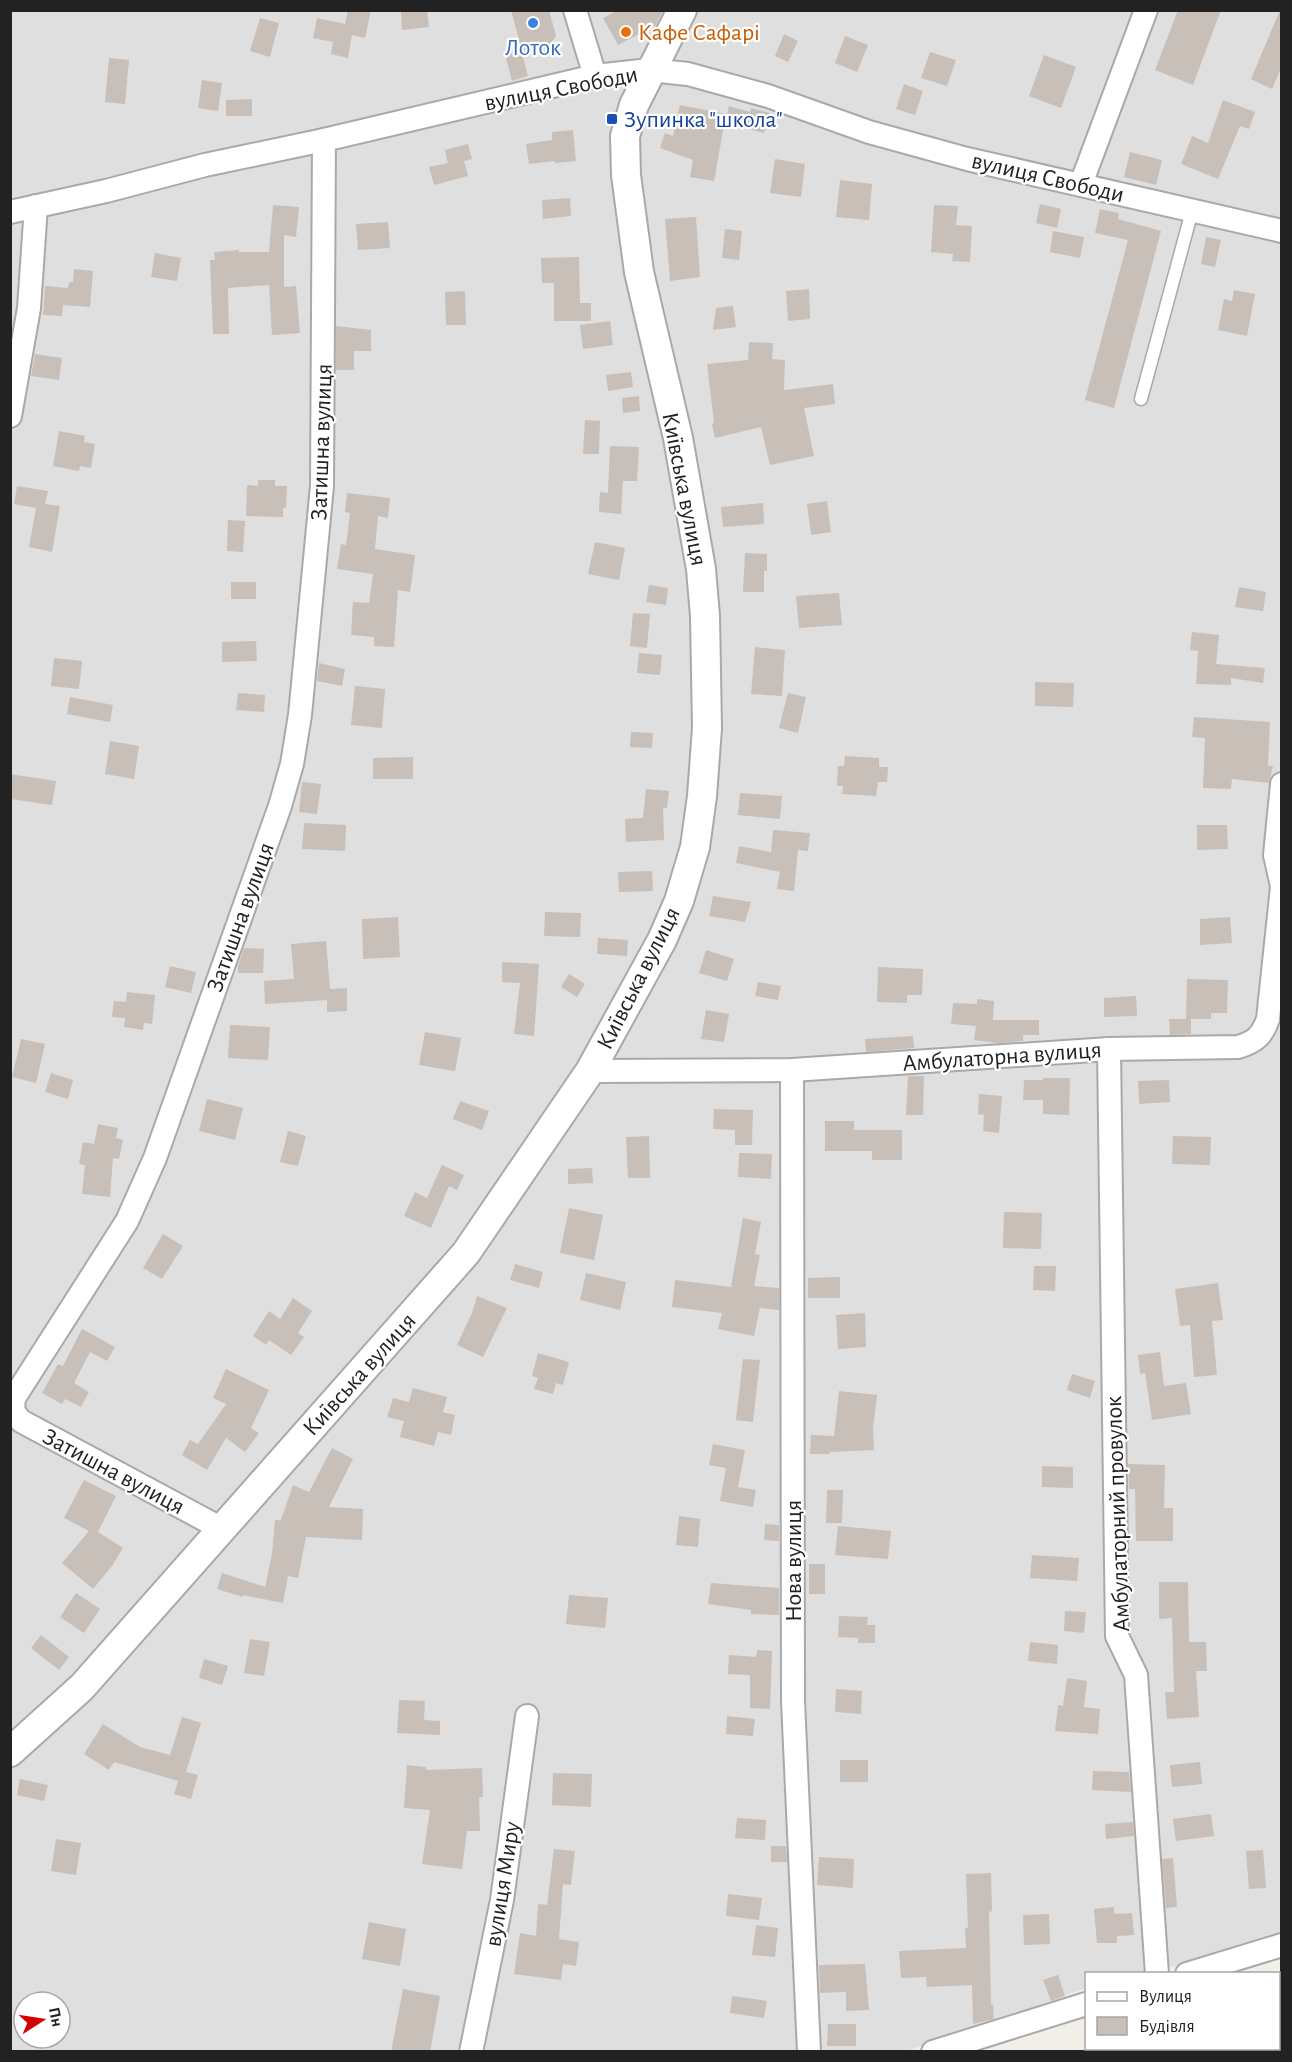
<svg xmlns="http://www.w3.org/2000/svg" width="1292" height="2062" viewBox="0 0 1292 2062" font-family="'Alegreya Sans',sans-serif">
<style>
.residential{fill:#e0dfdf;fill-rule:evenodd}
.building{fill:#c7bfb8}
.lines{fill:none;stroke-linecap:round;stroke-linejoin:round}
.service-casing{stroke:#a9a9a9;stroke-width:15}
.minor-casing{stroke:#a9a9a9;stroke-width:26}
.tertiary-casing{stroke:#a9a9a9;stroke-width:32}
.service{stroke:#fff;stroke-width:12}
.minor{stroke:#fff;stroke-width:22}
.tertiary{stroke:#fff;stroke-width:28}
.shop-dot{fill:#3f7fe0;stroke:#fff;stroke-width:2}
.food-dot{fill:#e8710a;stroke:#fff;stroke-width:2}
.transit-dot{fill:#1a4fb4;stroke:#fff;stroke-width:2}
.labels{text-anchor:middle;stroke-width:4.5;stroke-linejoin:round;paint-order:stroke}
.food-label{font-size:24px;fill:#c56008;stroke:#fff;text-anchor:start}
.shop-label{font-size:24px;fill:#366cbe;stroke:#fff}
.street-label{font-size:24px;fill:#222;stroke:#fff}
.transit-label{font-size:24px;fill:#164399;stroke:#fff;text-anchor:start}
</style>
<rect width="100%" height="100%" fill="#f2efe9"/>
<path class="residential" d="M11,11h1270v1927l-105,29 -10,-2 -15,3 -10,5 -55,1v14l-179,63 -896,1zM24,2002h36v36h-36z"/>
<g class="building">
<polygon points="348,10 371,10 365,38 352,35 348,58 331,54 333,42 313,38 317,18 345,24"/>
<polygon points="401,10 427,10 429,27 402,30"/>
<polygon points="511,10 549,10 556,36 547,48 523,55"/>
<polygon points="618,10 663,10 656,25 618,45 603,18"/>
<polygon points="1178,10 1221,10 1193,85 1155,70"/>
<polygon points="1280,10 1281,68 1272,89 1251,79"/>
<polygon points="260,18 279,23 270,57 250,51"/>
<polygon points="784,34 798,41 788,62 775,56"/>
<polygon points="845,36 868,45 857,72 835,63"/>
<polygon points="521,50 528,76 512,81 505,54"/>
<polygon points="930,52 956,60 947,86 921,78"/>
<polygon points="1044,55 1076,67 1061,108 1029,96"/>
<polygon points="109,58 129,60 125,104 105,102"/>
<polygon points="202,80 222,83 218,111 198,108"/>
<polygon points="904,84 923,91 915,115 896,109"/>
<polygon points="252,99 252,116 226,116 226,100"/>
<polygon points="1223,100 1255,112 1249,129 1240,126 1218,179 1181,164 1192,136 1208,143"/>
<polygon points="680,105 726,114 714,181 690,177 693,160 660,148 665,133 673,136"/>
<polygon points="729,106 750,112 751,108 770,113 764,133 725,123"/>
<polygon points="573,130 576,161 555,163 554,161 529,164 526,144 552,140 552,132"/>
<polygon points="468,144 472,159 464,161 468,176 434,185 429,167 448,163 445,150"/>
<polygon points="1130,152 1162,160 1156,185 1124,177"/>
<polygon points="775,159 805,164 801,197 770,193"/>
<polygon points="840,180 872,184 869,220 836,217"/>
<polygon points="570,198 571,216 543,219 542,200"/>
<polygon points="1040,204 1061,209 1057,228 1036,223"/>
<polygon points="273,205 299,207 296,237 284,235 284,287 296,286 300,333 272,335 269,285 228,288 229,334 213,334 210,260 215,260 214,252 239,250 239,252 269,252"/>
<polygon points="934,205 958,206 956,225 972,226 970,262 952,261 953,254 931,252"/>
<polygon points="1100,209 1119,213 1118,219 1161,231 1114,408 1085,400 1128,240 1095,233"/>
<polygon points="696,217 700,277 670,281 665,219"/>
<polygon points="388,222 390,248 358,250 356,224"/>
<polygon points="725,229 742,231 739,260 722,258"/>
<polygon points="1053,231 1084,237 1080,258 1050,252"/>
<polygon points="1206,237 1221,240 1215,267 1201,264"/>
<polygon points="155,253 181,258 177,281 151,277"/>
<polygon points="579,257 580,303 591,303 591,321 554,321 554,283 542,283 541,258"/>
<polygon points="74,269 93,271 90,307 63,305 62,316 43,315 45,286 68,288 69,282 73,282"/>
<polygon points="809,289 810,319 788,321 786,291"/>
<polygon points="1234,290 1255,294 1247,336 1218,330 1224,299 1232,301"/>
<polygon points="465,291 466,325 446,325 445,292"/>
<polygon points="733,306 736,327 713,330 716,308"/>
<polygon points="610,321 613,345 583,349 580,325"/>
<polygon points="336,326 371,330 371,351 354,351 354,370 336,370"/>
<polygon points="749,342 773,343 772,359 785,360 784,390 833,384 835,404 804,408 814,456 770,465 761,427 715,438 712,424 714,423 707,364 748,360"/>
<polygon points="35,354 62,358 59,380 31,376"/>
<polygon points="631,372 633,387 608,391 606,375"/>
<polygon points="639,396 640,411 623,413 622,398"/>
<polygon points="585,420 600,421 599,454 583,454"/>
<polygon points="59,431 85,436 84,442 95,444 91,468 80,466 79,471 53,466"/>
<polygon points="610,446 639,447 637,481 623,481 621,514 599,512 600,492 608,493"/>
<polygon points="258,480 275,480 275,486 287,486 286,508 283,508 283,517 246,516 247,485 258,486"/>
<polygon points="17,486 48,491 45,504 60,506 52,552 29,547 36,508 14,504"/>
<polygon points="347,493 390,498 388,518 378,516 375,549 415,555 410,592 398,590 394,647 374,646 374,637 351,635 353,602 369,603 373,574 337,569 341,544 346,545 350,513 345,512"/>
<polygon points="827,501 831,532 811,535 807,504"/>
<polygon points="763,503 764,524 723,527 721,507"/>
<polygon points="228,520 245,521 243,552 227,551"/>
<polygon points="595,542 625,548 619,580 588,574"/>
<polygon points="745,553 767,554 767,571 764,571 764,592 743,592"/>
<rect x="231" y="582" width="25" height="17"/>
<polygon points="649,585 668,588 666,605 646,602"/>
<polygon points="1239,587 1266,592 1263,611 1235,607"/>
<polygon points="839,593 842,625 799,628 796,596"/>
<polygon points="633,613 650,614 647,648 630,646"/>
<polygon points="1192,632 1219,635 1216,664 1265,668 1263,683 1231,678 1231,685 1196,684 1198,651 1190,650"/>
<polygon points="256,641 257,661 222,662 222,642"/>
<polygon points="755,647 785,650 782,696 751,694"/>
<polygon points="639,653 662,655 660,675 637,673"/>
<polygon points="54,658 82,661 79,689 51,686"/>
<polygon points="319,663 345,669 342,686 317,681"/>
<polygon points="1035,682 1074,683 1073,707 1035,706"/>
<polygon points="355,686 385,689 382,728 351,725"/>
<polygon points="238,693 265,695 264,712 236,710"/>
<polygon points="788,693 806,697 798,733 779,728"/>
<polygon points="70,697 113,705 110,722 67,714"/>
<polygon points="1194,717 1270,722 1268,766 1273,766 1269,783 1232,779 1231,789 1203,788 1205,738 1192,737"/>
<polygon points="631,732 653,733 652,748 630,747"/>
<polygon points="110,741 139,746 134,779 105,774"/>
<polygon points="845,756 879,758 879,767 888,767 887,782 878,782 876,796 842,794 843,786 837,786 838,766 844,766"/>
<polygon points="413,757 413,779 373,779 373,758"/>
<polygon points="10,774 56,781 52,805 10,799"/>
<polygon points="302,782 321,784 317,814 299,812"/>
<polygon points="646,789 669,791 667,808 663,808 664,840 626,842 625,819 643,818"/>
<polygon points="740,793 782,796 780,819 738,815"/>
<polygon points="304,823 346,825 345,851 302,849"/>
<polygon points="1197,825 1227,825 1228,849 1197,850"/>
<polygon points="773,830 810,833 808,851 798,850 794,891 777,889 780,872 736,863 739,846 771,852"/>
<polygon points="652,871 653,891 619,892 618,872"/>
<polygon points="713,896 751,902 745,922 709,916"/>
<polygon points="545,912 581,913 580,937 544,936"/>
<polygon points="398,917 400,957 363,959 362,919"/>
<polygon points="1230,917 1232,943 1200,945 1200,919"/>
<polygon points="598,938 628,940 627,956 597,954"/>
<polygon points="326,941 330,989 347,988 347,1011 327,1012 327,1000 265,1004 264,981 294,979 291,944"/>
<polygon points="244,948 264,949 263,973 238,973 238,966"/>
<polygon points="706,950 734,959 727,981 699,973"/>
<polygon points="502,962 539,964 534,1036 514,1034 520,983 502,982"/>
<polygon points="170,966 196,972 191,993 165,987"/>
<polygon points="878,967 923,969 922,995 907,995 907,1003 877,1002"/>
<polygon points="569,974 585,984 577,997 561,987"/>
<polygon points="1187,979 1228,980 1227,1013 1211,1013 1211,1019 1191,1019 1191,1034 1170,1035 1169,1019 1186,1019"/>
<polygon points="758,982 781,986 778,1000 755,996"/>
<polygon points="127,992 155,995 152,1024 144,1023 143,1030 124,1027 125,1018 112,1017 114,1001 126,1002"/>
<polygon points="1136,996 1137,1016 1104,1017 1104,998"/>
<polygon points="977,999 994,1001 993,1020 1039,1020 1039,1035 1023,1035 1023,1041 998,1043 974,1040 976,1026 951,1024 953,1003 977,1004"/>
<polygon points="706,1010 729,1014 724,1042 701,1039"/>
<polygon points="230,1025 270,1027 268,1060 228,1058"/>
<polygon points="425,1032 461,1038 455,1071 419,1065"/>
<polygon points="913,1036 914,1048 866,1052 865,1039"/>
<polygon points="21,1039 45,1044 36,1083 12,1077"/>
<polygon points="51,1073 73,1080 68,1099 45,1092"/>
<polygon points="908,1076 924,1076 923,1115 906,1115"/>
<polygon points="1043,1078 1070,1078 1069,1115 1043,1114 1043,1100 1023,1100 1024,1080 1043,1080"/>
<polygon points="1169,1080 1170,1102 1139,1104 1138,1081"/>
<polygon points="979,1094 1002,1096 999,1133 983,1131 984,1115 978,1114"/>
<polygon points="207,1099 243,1108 235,1140 199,1131"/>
<polygon points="460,1101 489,1111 482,1130 453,1119"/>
<polygon points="714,1109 753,1110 752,1145 735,1145 735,1130 713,1129"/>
<polygon points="825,1121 854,1121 854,1130 902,1130 902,1160 872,1160 872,1151 825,1151"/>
<polygon points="98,1124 118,1128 116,1138 123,1140 119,1159 113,1158 110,1197 82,1194 85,1165 79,1164 83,1142 94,1144"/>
<polygon points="288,1131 306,1136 298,1166 280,1162"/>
<polygon points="649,1136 650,1178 628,1178 626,1137"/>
<polygon points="1173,1136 1211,1137 1210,1165 1172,1164"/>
<polygon points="739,1153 772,1154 771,1179 738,1177"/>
<polygon points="442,1165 464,1175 457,1190 449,1186 431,1228 404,1216 415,1192 427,1198"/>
<polygon points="592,1168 593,1183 568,1184 568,1169"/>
<polygon points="569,1208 603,1215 594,1260 560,1253"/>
<polygon points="1004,1212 1042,1213 1041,1249 1003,1248"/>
<polygon points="743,1218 761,1222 755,1254 760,1255 754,1286 779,1288 779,1310 760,1308 754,1336 718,1329 722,1313 672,1307 675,1280 731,1287"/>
<polygon points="163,1234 183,1246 162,1279 143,1268"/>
<polygon points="515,1264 543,1272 539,1288 510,1280"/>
<polygon points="1034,1266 1056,1266 1055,1291 1033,1290"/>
<polygon points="586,1273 626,1282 620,1310 580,1300"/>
<polygon points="840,1277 840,1298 808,1298 808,1278"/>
<polygon points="1218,1283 1223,1320 1212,1321 1217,1375 1194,1377 1190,1325 1180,1326 1175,1289"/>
<polygon points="477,1296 507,1308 483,1357 457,1345 472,1313"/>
<polygon points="293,1298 312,1311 298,1333 304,1337 291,1355 269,1340 266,1345 253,1336 269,1311 280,1319"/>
<polygon points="865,1313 866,1347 838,1349 836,1315"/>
<polygon points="82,1329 115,1347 107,1361 90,1352 74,1383 89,1392 81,1407 65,1399 62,1404 42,1393 58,1364 63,1366"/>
<polygon points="1160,1352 1164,1386 1186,1383 1191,1414 1152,1420 1145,1373 1140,1374 1138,1355"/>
<polygon points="538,1353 569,1362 563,1385 556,1383 553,1394 534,1389 538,1378 532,1376"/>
<polygon points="743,1359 760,1360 753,1422 736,1420"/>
<polygon points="226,1369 269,1390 251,1428 259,1433 245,1452 226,1438 207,1470 182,1455 190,1440 198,1444 226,1404 213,1398"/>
<polygon points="1072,1374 1095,1381 1090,1398 1067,1390"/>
<polygon points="413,1388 447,1397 443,1412 455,1415 451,1435 438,1432 434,1446 400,1437 404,1421 387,1417 393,1398 409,1402"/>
<polygon points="839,1391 877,1395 873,1429 874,1450 830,1452 830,1454 810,1454 811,1435 834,1436"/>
<polygon points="713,1444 745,1450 738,1487 756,1490 753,1507 720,1501 726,1468 709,1465"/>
<polygon points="332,1448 353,1459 329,1507 363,1509 362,1540 306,1537 298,1578 288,1576 283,1603 243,1595 243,1597 217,1589 222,1573 265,1587 272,1554 275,1520 281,1520 293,1485 309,1492"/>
<polygon points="1128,1464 1165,1465 1164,1508 1173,1508 1173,1541 1136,1541 1135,1489 1129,1489"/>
<polygon points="1042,1466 1073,1467 1073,1488 1042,1487"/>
<polygon points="84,1480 116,1496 98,1532 123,1548 112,1566 93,1589 62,1563 89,1531 64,1518"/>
<polygon points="827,1490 843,1490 842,1523 826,1523"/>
<polygon points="679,1516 700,1519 698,1547 676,1545"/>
<polygon points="765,1524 779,1525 779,1541 764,1540"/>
<polygon points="838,1526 891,1531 888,1559 835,1555"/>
<polygon points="1032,1555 1079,1558 1077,1581 1030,1578"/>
<rect x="809" y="1564" width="16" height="30"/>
<polygon points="1159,1582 1188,1582 1189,1642 1206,1642 1207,1671 1196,1671 1199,1717 1167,1719 1165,1692 1174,1692 1172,1618 1159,1619"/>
<polygon points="711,1583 779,1588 779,1615 751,1614 751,1610 708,1604"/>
<polygon points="76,1593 100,1609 84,1633 60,1617"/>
<polygon points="569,1595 608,1598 605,1628 566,1624"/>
<polygon points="1065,1611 1086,1612 1084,1633 1064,1631"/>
<polygon points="839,1616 868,1617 867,1625 875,1625 875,1643 858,1643 858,1638 838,1637"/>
<polygon points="41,1635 69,1657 59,1670 31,1648"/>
<polygon points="250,1639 270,1642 264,1676 244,1673"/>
<polygon points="1030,1642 1058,1645 1057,1664 1028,1661"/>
<polygon points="757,1650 772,1651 770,1709 750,1708 750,1675 728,1674 729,1655 756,1657"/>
<polygon points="204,1659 228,1666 222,1685 199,1678"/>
<polygon points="1067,1678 1087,1681 1084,1707 1100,1709 1098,1734 1055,1731 1058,1705 1063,1706"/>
<polygon points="836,1689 862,1691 861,1714 835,1712"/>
<polygon points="399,1700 425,1701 424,1720 440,1721 440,1735 397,1733"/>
<polygon points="727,1716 755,1719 753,1736 726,1734"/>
<polygon points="182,1717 201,1723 186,1772 198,1775 191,1799 174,1794 178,1781 114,1762 109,1770 84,1754 103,1724 140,1747 170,1755"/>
<rect x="840" y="1760" width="28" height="22"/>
<polygon points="1200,1762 1202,1784 1172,1787 1170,1765"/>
<polygon points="407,1765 426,1767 426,1770 482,1768 483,1797 479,1797 480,1831 467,1831 462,1869 422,1864 430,1810 404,1808"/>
<polygon points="1093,1771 1129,1772 1131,1792 1092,1790"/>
<polygon points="553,1773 592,1774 591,1807 552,1805"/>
<polygon points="20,1779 48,1785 44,1801 17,1795"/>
<polygon points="1211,1814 1214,1836 1176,1841 1173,1819"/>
<polygon points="737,1818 766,1820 765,1840 735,1838"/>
<polygon points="1133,1822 1134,1836 1106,1839 1105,1824"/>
<polygon points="56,1839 81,1843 76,1875 51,1871"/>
<polygon points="771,1846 786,1846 787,1862 771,1862"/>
<polygon points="554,1849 575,1851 571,1885 563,1884 559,1939 579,1942 576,1966 563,1964 561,1980 514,1974 520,1933 536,1936 538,1904 547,1905"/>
<polygon points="1263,1850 1266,1888 1249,1889 1246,1851"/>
<polygon points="819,1857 854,1859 853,1888 817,1885"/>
<polygon points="1173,1858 1177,1907 1166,1908 1162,1859"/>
<polygon points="991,1873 992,1911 989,1912 991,2005 993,2005 994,2019 973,2024 972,1985 927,1987 926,1977 901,1978 899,1951 966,1948 965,1928 968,1928 966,1874"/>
<polygon points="728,1894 762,1898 759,1920 726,1916"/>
<polygon points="1114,1907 1114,1914 1132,1913 1134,1935 1117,1936 1117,1943 1097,1943 1094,1909"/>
<polygon points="1049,1914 1050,1944 1024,1945 1023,1915"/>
<polygon points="369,1922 406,1929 400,1966 362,1959"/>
<polygon points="756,1925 778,1928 775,1957 752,1955"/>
<polygon points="865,1964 869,2010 846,2011 846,1992 820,1993 819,1965"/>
<polygon points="1058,1975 1065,1996 1051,2001 1043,1980"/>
<polygon points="403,1989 440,1996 430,2052 391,2052"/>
<polygon points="732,1996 767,2001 764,2018 730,2013"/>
<polygon points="828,2024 856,2024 856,2046 827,2046"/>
</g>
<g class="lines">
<g class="service-casing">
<polyline id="service" points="1141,399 1192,211"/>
</g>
<g class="minor-casing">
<g id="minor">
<polyline points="575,10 595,76"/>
<polyline points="1081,184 1146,10"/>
<polyline points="10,212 106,191 205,165 324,140 595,76 650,70 688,74 768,96 869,132 967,159 1282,231"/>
<polyline points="10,416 29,308 36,206"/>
<polyline points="1282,784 1275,855 1282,886"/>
<polyline points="1109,1049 1117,1636 1136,1675 1157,1974"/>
<polyline points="792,1070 793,1701 809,2052"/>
<path d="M590,1071l202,-1 317,-21 129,-2c17,-5 24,-11 30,-28l14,-132"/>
<polyline points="222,1529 21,1421 13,1411 14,1398 127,1221 155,1158 280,806 292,764 300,715 322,486 324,140"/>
<polyline points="1187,1974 1282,1945"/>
<polyline points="471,2052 502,1900 527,1716"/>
<polyline points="933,2052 1086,2004"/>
<polyline points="1188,2052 1199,2048"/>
</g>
</g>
<g class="tertiary-casing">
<polyline id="tertiary" points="10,1752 82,1687 466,1253 590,1071 662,940 679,901 695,847 702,796 707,728 705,616 701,569 678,438 639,272 626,175 625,136 634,105 682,10"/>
</g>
<use href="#service" class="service"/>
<use href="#minor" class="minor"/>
<use href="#tertiary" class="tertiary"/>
</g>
<circle class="shop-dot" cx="533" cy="23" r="6"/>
<circle class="food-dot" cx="626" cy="32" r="6"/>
<rect class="transit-dot" x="606" y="113" width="12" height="12" rx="3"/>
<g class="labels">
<g class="food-label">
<text x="638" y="40">Кафе Сафарі</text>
</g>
<g class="shop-label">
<text x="533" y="55">Лоток</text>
</g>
<g class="street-label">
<text transform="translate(561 88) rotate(-11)" y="8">вулиця Свободи</text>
<text transform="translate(1048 177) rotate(13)" y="8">вулиця Свободи</text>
<text transform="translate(321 442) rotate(-88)" y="8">Затишна вулиця</text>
<text transform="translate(685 489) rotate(79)" y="8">Київська вулиця</text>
<text transform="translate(240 917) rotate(-70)" y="8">Затишна вулиця</text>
<text transform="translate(638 978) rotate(-63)" y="8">Київська вулиця</text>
<text transform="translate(1002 1056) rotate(-4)" y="8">Амбулаторна вулиця</text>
<text transform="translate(359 1374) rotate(-48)" y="8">Київська вулиця</text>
<text transform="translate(114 1471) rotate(28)" y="8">Затишна вулиця</text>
<text transform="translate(1117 1514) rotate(-92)" y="8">Амбулаторний провулок</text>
<text transform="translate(793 1561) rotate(-90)" y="8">Нова вулиця</text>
<text transform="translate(502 1884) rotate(-81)" y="8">вулиця Миру</text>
</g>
<g class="transit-label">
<text x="624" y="127">Зупинка "школа"</text>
</g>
</g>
<rect width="1292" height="2062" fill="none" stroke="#222222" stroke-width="24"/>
<rect x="1085" y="1972" width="195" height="78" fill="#ffffff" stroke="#a7a7a7" stroke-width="1.5"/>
<rect x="1097" y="1992" width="30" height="9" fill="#ffffff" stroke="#a7a7a7" stroke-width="1.5"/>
<text x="1139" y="2002" font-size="18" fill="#222222">Вулиця</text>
<rect x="1097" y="2017" width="30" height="18" fill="#c7bfb8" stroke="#a7a7a7" stroke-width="1.5"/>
<text x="1139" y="2032" font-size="18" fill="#222222">Будівля</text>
<g transform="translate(42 2020) rotate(78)"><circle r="28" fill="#ffffff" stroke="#a7a7a7" stroke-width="1.5"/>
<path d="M0-4.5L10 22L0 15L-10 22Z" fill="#d40000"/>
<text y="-9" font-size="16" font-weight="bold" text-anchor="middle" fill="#222222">Пн</text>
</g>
</svg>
